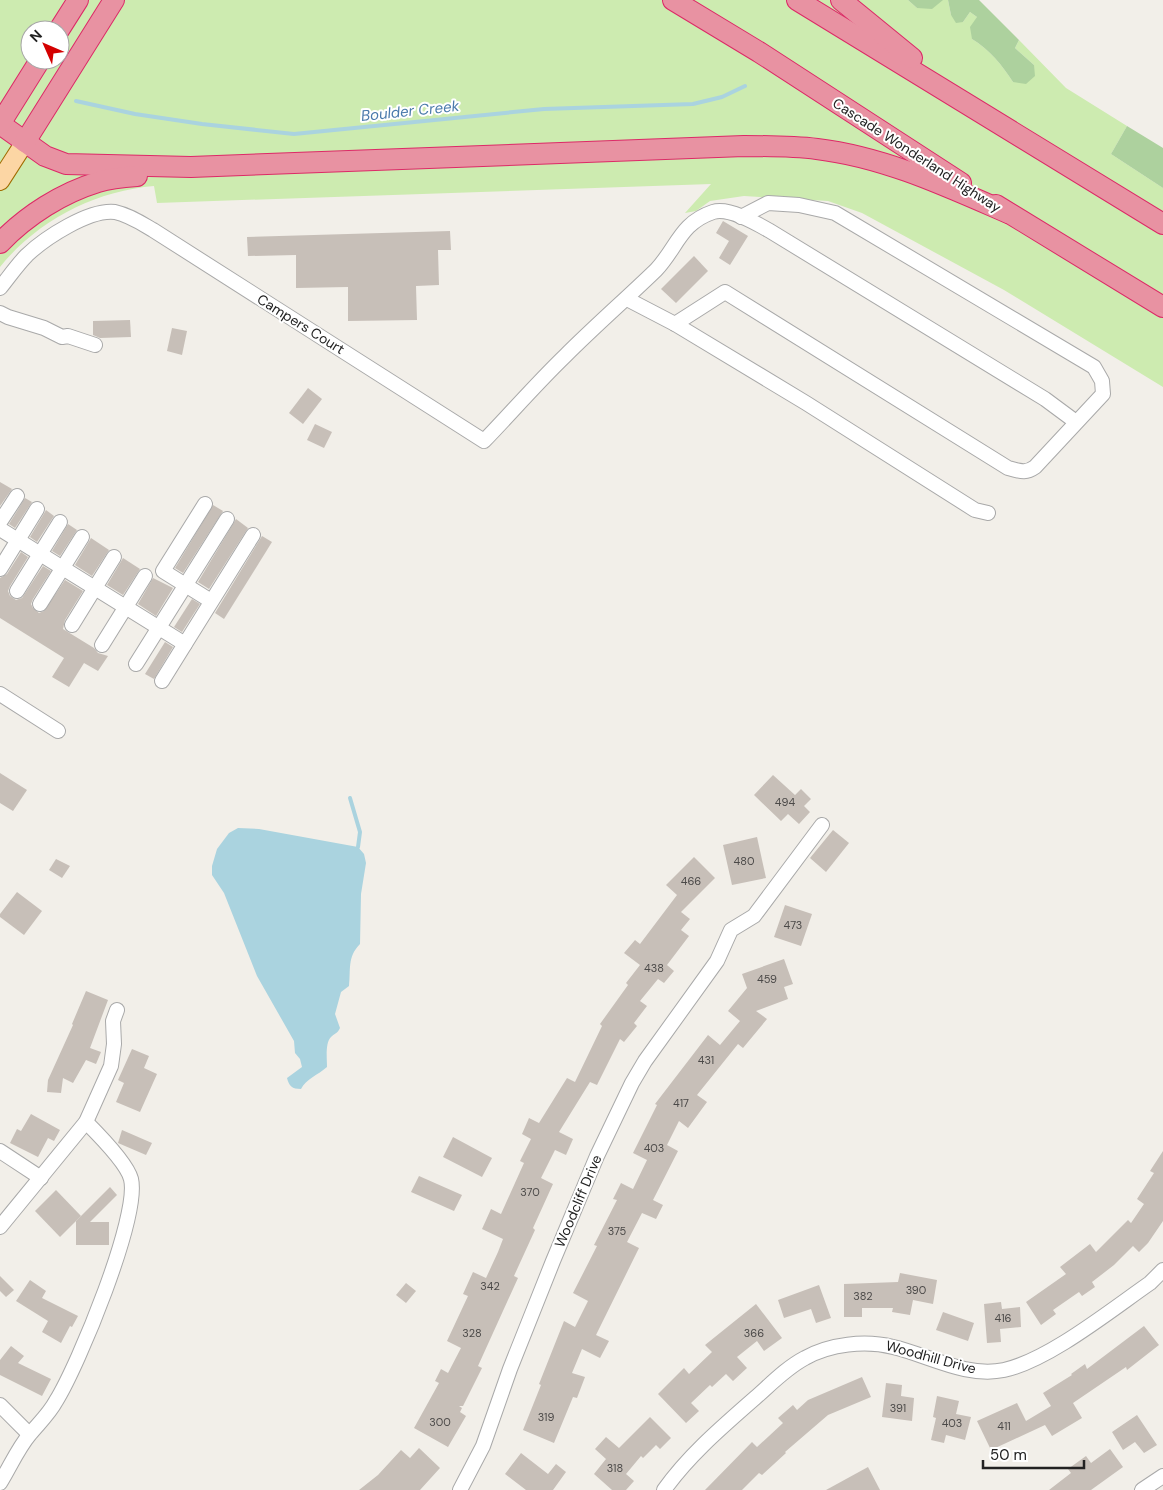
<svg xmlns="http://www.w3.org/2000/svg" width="1163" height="1490" viewBox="0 0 1163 1490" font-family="'DM Sans',sans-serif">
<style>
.grass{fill:#cdebb0;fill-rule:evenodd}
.forest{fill:#add19e}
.water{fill:#aad3df}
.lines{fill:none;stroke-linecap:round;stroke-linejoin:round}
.stream{stroke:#aad3df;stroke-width:4}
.building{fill:#c7bfb8}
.minor-casing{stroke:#a9a9a9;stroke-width:16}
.major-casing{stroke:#a06b00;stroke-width:20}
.highway-casing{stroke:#dc2a67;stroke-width:22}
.minor{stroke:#fff;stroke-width:14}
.major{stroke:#fcd6a4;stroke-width:18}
.highway{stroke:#e892a2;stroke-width:20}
.labels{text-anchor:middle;stroke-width:4;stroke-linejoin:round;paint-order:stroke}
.number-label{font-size:11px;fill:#4b4948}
.street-label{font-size:14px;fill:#222;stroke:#fff}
.water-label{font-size:15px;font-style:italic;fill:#4a7aab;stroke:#fff}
</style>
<rect width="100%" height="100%" fill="#f2efe9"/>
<path class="grass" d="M0,0h908l9,8 25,-8h6l3,15 12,7 7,-10 7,5 -5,22c18,11 30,26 41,43l21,-17 -19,-17 4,-8 47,48 61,38 -16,28 52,34v199l-159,-97 -142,-77 -34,-12 -84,-5 -34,5 -14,10 -11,2 26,-29 -554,19 -3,-17c-59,5 -116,34 -154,81zM30,30h30v30h-30z"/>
<g class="forest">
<polygon points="908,0 943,0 932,9 917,8"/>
<path d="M948,0h31l40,40 -4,8 19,17 1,11 -9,8 -13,-2c-11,-17 -23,-32 -41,-43l-2,-12 7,-10 -7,-5 -7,10 -7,1 -5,-8z"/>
<polygon points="1127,126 1163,148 1163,188 1111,154"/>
</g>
<path class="water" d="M238,828l21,1 99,18 6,7 2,9 -5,31 -1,50c-13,13 -9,26 -11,42l-8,6 -6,22 5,14c-3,6 -5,5 -9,9 -6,6 -4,22 -4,30 -9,8 -21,12 -26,22 -9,0 -12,-3 -14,-11l15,-11 -2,-8 -5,-6 -1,-12 -37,-65 -33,-83 -12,-18v-9l5,-17 12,-16z"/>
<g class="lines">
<g class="stream">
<polyline points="76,101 135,114 202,124 294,134 544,109 693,104 722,97 745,86"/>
<polyline points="350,798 360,832 358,847"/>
</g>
</g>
<g class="building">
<polygon points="723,221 748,236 730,265 719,258 729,241 716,233"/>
<polygon points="450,231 451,250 438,250 439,285 416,286 417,320 348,321 348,287 296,288 296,255 248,256 247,237"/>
<polygon points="694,256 708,271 676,303 661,289"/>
<polygon points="130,320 131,337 100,338 93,335 93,321"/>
<polygon points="172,328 187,331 182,355 167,351"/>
<polygon points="308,388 322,399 303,424 289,413"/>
<polygon points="315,424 332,432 324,448 307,440"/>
<polygon points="0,482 12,489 0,506"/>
<polygon points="25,498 32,502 15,528 9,524"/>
<polygon points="213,505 223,511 183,573 175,568"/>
<polygon points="46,510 54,516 37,542 30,537"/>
<polygon points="236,519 248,528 209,589 198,582"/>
<polygon points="68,524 77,530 60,556 52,551"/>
<polygon points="262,536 272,542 224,619 215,613"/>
<polygon points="91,538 109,550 92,576 75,565"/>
<polygon points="21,552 28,557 10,586 8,591 10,596 16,600 22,598 43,566 51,571 33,599 31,604 33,608 39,613 44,611 65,580 83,591 65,620 63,629 94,648 98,653 108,656 98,671 84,663 69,687 52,677 64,658 0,618 0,578 7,574"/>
<polygon points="123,558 140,569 123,595 107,585"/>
<polygon points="153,578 173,588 156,616 138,604"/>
<polygon points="192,599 200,604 182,632 174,627"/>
<polygon points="165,642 173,647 154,679 145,674"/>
<polygon points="0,773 27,790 13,811 0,803"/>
<polygon points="773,775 795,795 801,789 811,799 804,806 810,812 799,824 788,814 781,821 754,795"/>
<polygon points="833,830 849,843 826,872 810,858"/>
<polygon points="757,837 766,878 732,885 723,845"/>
<polygon points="694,857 715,878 681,912 690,919 681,930 689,936 667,965 674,971 664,983 658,979 640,1001 647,1006 634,1023 637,1026 624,1042 620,1039 597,1085 590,1082 559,1132 573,1139 566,1155 555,1150 541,1178 553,1184 533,1228 535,1230 514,1276 518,1278 478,1366 482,1368 463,1406 459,1406 462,1408 460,1412 466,1416 448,1447 414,1428 439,1383 435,1381 441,1369 448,1373 461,1348 447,1341 468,1296 463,1294 473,1272 486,1278 498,1252 503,1239 482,1229 491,1209 501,1214 524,1163 520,1161 531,1139 522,1134 529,1118 539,1123 567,1078 575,1082 602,1026 600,1024 628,985 626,983 640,965 624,953 635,940 640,944 677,895 666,885"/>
<polygon points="56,859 70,866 62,878 49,870"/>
<polygon points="17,892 42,911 24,935 0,917 0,914"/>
<polygon points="785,905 812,914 801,946 774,937"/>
<polygon points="784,959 793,984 784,987 788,999 756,1011 767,1019 743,1048 738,1044 697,1095 707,1102 688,1128 679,1121 667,1145 678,1151 653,1200 663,1205 656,1219 642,1213 627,1242 639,1248 596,1335 609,1341 600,1358 582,1349 572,1373 585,1377 577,1398 573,1397 554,1443 523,1430 541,1385 539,1384 564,1321 575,1327 588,1301 573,1293 597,1246 594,1245 617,1200 613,1199 621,1183 633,1189 647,1160 633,1153 657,1105 655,1104 708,1035 720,1045 740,1021 728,1011 747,988 742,974"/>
<polygon points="86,991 108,1000 90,1048 101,1052 96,1064 86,1060 73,1083 63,1078 61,1093 47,1092 48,1080 73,1025 72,1024"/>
<polygon points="132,1049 149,1056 144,1068 157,1074 140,1112 116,1102 124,1083 118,1080"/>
<polygon points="31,1114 60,1130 54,1141 48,1138 38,1157 10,1143 17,1129 21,1131"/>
<polygon points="122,1130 152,1143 146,1155 118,1143"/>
<polygon points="453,1137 492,1158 482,1177 443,1157"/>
<polygon points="1163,1151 1163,1221 1148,1243 1139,1252 1133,1246 1114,1265 1092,1282 1095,1287 1082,1296 1079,1292 1053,1310 1056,1314 1041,1325 1026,1302 1066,1274 1060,1267 1090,1244 1096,1252 1128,1220 1131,1223 1144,1204 1137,1199 1154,1173 1150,1171"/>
<polygon points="419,1176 462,1195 454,1211 411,1192"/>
<polygon points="110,1187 117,1195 90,1222 109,1222 109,1245 76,1245 76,1221"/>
<polygon points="56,1190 81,1216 60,1237 35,1211"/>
<polygon points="900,1273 937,1280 933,1304 913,1300 910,1315 892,1312 893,1308 862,1308 862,1317 844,1317 844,1284 898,1282"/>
<polygon points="0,1276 14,1290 6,1297 0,1291"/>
<polygon points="30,1280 46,1291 42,1298 78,1316 72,1327 70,1326 61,1343 42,1332 48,1321 16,1301"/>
<polygon points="406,1283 416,1291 406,1303 396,1295"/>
<polygon points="819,1285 831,1318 816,1323 811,1309 784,1318 778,1300"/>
<polygon points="1001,1302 1002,1309 1020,1307 1021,1327 1000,1329 1001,1342 987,1343 984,1304"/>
<polygon points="756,1304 782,1338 764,1351 757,1341 737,1357 747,1368 733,1381 726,1374 712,1387 710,1385 691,1403 699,1411 686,1423 658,1394 684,1368 689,1374 712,1352 705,1345"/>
<polygon points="943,1312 974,1323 968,1341 936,1330"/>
<polygon points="1144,1326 1159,1345 1127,1370 1126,1367 1073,1403 1082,1418 1052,1436 1045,1425 991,1450 977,1421 1017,1403 1026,1421 1051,1406 1043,1393 1072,1375 1071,1374 1085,1364 1087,1369"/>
<polygon points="11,1346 24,1356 18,1363 51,1379 42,1396 0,1375 0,1360"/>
<polygon points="862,1377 871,1397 828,1415 785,1452 786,1453 762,1475 759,1473 742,1490 705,1490 752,1442 757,1447 783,1423 778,1418 793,1405 797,1410 808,1400"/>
<polygon points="886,1383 902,1385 901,1396 914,1398 912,1421 882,1417"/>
<polygon points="937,1396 959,1401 956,1414 971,1417 965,1440 946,1435 944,1443 931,1440 936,1418 933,1417"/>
<polygon points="1137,1415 1157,1445 1144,1453 1135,1442 1123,1450 1112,1432"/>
<polygon points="650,1417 671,1438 660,1449 656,1445 643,1458 641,1456 626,1474 634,1481 626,1490 612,1490 594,1474 606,1459 595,1449 606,1437 619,1448"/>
<polygon points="419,1448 440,1468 420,1490 359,1490 378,1475 401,1450 410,1458"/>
<polygon points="1110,1449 1123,1467 1091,1490 1049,1490 1071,1473 1068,1469 1086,1456 1091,1463"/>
<polygon points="521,1453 548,1474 556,1464 566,1472 553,1490 526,1490 505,1474"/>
<polygon points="868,1467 880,1490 826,1490"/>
</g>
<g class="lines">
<g class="minor-casing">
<g id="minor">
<path d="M0,288c9,-11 17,-23 27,-33 18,-17 62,-46 88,-43 14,3 26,11 38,18l331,211c27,-28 53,-58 81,-85 30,-30 61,-57 91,-86 21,-22 24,-47 57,-58 16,-5 43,11 57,19l275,168 31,23"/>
<polyline points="627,299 675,324 806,403 975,510 988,513"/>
<polyline points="0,313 8,317 44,328 62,337 68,336 95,345"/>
<path d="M675,324l50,-32 283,176c12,3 17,6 27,-1l68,-73 -1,-13 -8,-14 -259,-154 -36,-8 -31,-2 -27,14"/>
<polyline points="205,504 163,571 211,601"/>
<polyline points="0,522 17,496"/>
<polyline points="0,529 185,644 253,535"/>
<polyline points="0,569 37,509"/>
<polyline points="17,591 60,522"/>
<polyline points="40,604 82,537"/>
<polyline points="72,625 114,557"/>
<polyline points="102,645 145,576"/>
<polyline points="136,664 227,519"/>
<polyline points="162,681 185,644"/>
<polyline points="0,694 58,731"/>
<polyline points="0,1151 41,1178"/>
<polyline points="0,1227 86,1122 111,1066 114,1044 113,1021 117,1010"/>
<polyline points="0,1405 29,1434"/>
<path d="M0,1483c10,-16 18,-35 30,-49 9,-11 19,-20 26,-33 22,-35 84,-185 75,-222 -4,-16 -33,-45 -45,-57"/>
<polyline points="460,1490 483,1446 510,1369 553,1261 597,1156 632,1083 645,1061 717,961 731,930 754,916 822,825"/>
<path d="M664,1490c25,-35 58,-63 91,-92 16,-14 31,-30 50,-40 25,-14 60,-18 88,-11 35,8 73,31 111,23 45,-10 107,-60 146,-87l13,-13"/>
<polyline points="1142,1490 1163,1476"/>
</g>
</g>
<g class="major-casing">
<polyline id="major" points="0,181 25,142"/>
</g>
<g class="highway-casing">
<g id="highway">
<polyline points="673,0 759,52 961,183"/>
<polyline points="797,0 1163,224"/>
<polyline points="841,0 912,58"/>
<polyline points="59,30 78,0"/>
<path d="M0,124l45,32 21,8 125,3 553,-21c24,0 49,0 73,3 67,8 129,37 191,64"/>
<polyline points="0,124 40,60"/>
<polyline points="25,142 114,0"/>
<polyline points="996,205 1163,307"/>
<path d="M0,243c27,-28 62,-50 98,-61 13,-4 26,-5 39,-6"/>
</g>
</g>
<use href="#minor" class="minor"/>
<use href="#major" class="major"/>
<use href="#highway" class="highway"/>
</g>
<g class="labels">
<g class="number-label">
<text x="785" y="806">494</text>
<text x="744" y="865">480</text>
<text x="691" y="885">466</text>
<text x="793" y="929">473</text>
<text x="654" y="972">438</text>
<text x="767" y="983">459</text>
<text x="706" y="1064">431</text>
<text x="681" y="1107">417</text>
<text x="654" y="1152">403</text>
<text x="530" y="1196">370</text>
<text x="617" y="1235">375</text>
<text x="490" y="1290">342</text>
<text x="916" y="1294">390</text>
<text x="863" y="1300">382</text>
<text x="1003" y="1322">416</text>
<text x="472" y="1337">328</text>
<text x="754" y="1337">366</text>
<text x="898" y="1412">391</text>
<text x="546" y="1421">319</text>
<text x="440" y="1426">300</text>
<text x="952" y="1427">403</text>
<text x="1004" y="1430">411</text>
<text x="615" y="1472">318</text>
</g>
<g class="street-label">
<text transform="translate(917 155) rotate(33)" y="5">Cascade Wonderland Highway</text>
<text transform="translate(301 324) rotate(32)" y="5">Campers Court</text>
<text transform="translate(578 1201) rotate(-67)" y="5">Woodcliff Drive</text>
<text transform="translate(931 1357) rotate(15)" y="5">Woodhill Drive</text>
</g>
<g class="water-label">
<text transform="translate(410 111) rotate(-6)" y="5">Boulder Creek</text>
</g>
</g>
<g transform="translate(45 45) rotate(315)"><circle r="24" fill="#ffffff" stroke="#a7a7a7"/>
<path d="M0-4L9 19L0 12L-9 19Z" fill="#d40000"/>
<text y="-8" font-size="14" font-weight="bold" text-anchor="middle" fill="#222222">N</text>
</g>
<path d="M983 1460v8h101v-8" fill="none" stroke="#222222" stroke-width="2.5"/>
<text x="990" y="1460" font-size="15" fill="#222222" stroke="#ffffff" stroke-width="4" paint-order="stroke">50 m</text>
</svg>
